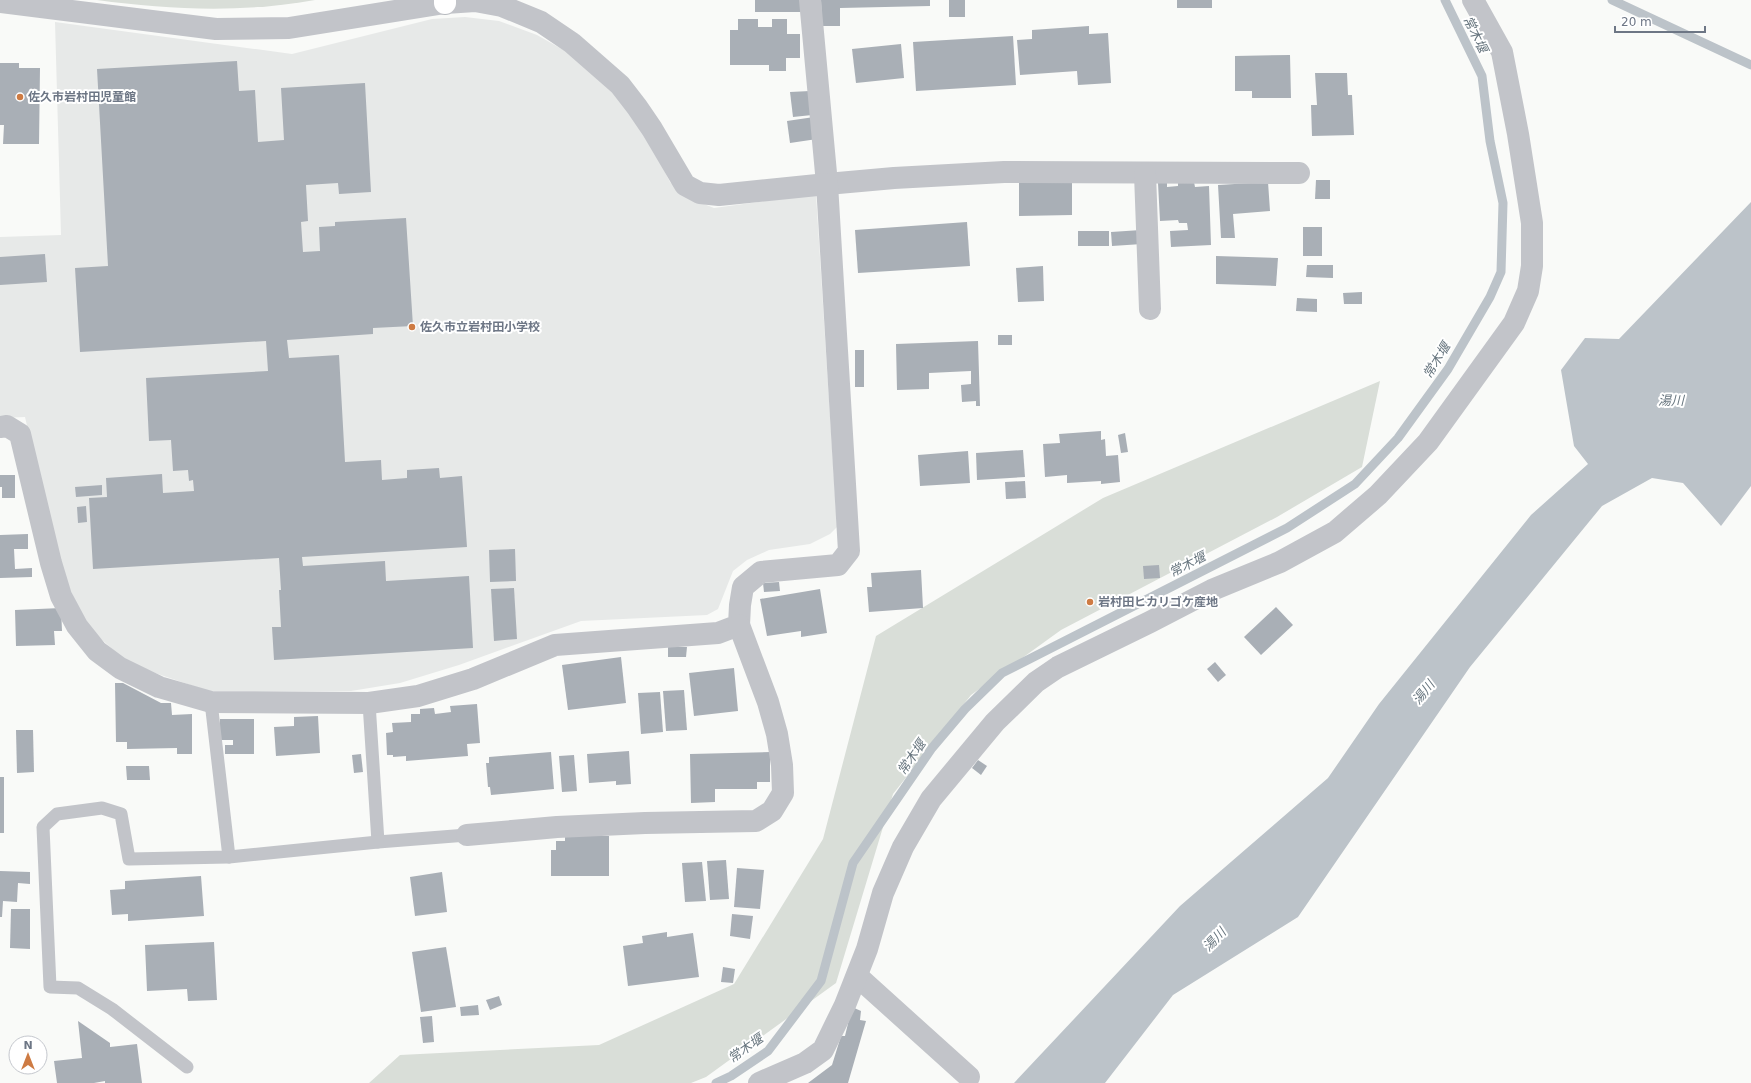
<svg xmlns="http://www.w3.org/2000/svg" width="1751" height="1083" viewBox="0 0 1751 1083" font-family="'DejaVu Sans','Noto Sans JP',sans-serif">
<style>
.built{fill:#e7e9e8}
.green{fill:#d9ded8}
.water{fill:#bcc3c9}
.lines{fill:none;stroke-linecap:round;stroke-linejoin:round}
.stream{stroke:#bcc3c9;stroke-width:9}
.building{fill:#a9afb6}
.secondary-casing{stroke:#b5b8bd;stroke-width:24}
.lane{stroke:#c2c4c9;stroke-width:13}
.street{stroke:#c2c4c9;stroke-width:22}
.secondary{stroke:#fff;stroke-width:22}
.poi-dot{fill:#ce7b43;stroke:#fff;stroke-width:1.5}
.labels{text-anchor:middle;stroke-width:4;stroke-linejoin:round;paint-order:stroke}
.poi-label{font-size:12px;font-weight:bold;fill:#6d7685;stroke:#fff;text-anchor:start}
.water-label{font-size:13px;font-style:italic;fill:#68767f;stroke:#fff}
</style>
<rect width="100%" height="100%" fill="#f9faf8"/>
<polygon class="built" points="465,17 499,21 537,35 567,52 617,93 644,130 670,182 689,198 714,208 816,194 837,527 830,534 810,544 769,550 747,560 733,571 718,609 707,615 581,621 459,665 400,683 351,691 208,691 155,673 122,658 89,628 59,567 25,417 0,418 0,237 61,235 55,22 292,54 432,19"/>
<g class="green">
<path d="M97,0h218c-72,13 -145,10 -218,0z"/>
<polygon points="1380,381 1362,467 1277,517 1061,630 971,695 893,794 836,983 706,1077 691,1083 369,1083 400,1055 599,1045 734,984 823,839 876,636 1103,498"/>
</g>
<polygon class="water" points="1751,202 1751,486 1721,526 1683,483 1652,478 1602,506 1470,667 1298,917 1173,995 1105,1083 1014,1083 1180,906 1328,778 1379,704 1531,515 1588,464 1574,446 1561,370 1585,338 1619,339"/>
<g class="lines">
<g class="stream">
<polyline points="1612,0 1751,65"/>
<polyline points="716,1083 731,1076 768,1051 821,981 853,863 932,748 965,709 1002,673 1287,528 1355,484 1398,438 1448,369 1490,297 1501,272 1503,203 1490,141 1482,76 1445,0"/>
</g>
</g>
<g class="building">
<rect x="755" y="0" width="49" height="12"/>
<polygon points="821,0 930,0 930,6 840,8 840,26 822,26"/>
<rect x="949" y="0" width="16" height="17"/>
<rect x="1177" y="0" width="35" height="8"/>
<polygon points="738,19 758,19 758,27 772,27 772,19 787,19 787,34 800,34 800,58 786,58 786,71 769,71 769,65 730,65 730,30 738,30"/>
<polygon points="1089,26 1089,34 1108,33 1111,83 1078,85 1077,71 1020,75 1017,40 1032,39 1032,30"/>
<polygon points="1013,36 1016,85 916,91 913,42"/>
<polygon points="901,44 904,78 856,83 852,49"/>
<polygon points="1290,55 1291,98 1252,98 1252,91 1235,91 1235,56"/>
<polygon points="237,61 239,91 255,90 258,142 284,140 281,88 365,83 371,192 339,194 338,183 306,185 308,221 301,222 303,252 320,251 319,227 335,226 335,222 406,218 413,326 373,328 373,334 287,340 289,358 339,355 345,462 381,460 382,480 407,478 407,470 439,468 440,478 462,476 467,547 302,557 303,566 385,561 386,581 469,576 473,648 274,660 272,627 281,627 279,590 281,590 279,558 93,569 89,498 107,497 106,478 162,474 163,493 194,491 193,480 189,481 188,470 173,471 171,440 149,441 146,378 268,371 266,341 80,352 75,268 108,266 97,69"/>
<polygon points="0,63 19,63 19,68 40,68 39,144 3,144 4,125 0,125"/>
<polygon points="1315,73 1347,73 1348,95 1352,95 1354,135 1312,136 1311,105 1317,105"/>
<polygon points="810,91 812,115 793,117 790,92"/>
<polygon points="814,117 817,139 790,143 787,121"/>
<polygon points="1019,180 1072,180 1072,215 1019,216"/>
<polygon points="1316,180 1330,180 1330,199 1315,199"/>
<polygon points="1178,182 1194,182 1195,187 1209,186 1211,245 1171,247 1170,231 1188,230 1187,223 1179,223 1178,220 1160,221 1158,183 1167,183 1167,187 1178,186"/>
<polygon points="1268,182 1270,211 1233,214 1235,238 1221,238 1218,185"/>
<polygon points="967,222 970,266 858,273 855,230"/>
<rect x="1303" y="227" width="19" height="29"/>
<polygon points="1141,230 1142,244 1112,246 1111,232"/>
<rect x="1078" y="231" width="31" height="15"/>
<polygon points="45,254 47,282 0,285 0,257"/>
<polygon points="1216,256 1278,258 1276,286 1216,284"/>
<polygon points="1307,265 1333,265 1333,278 1306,277"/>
<polygon points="1043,266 1044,301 1018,302 1016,268"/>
<polygon points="1362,292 1362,304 1344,304 1343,293"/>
<polygon points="1297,298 1317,299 1317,312 1296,311"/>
<rect x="998" y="335" width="14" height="10"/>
<polygon points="978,341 980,406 976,406 976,401 962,402 961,385 971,384 971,371 929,373 929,389 897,390 896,344"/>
<rect x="855" y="350" width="9" height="37"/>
<polygon points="1101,431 1101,440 1105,439 1106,456 1118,455 1120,482 1101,484 1101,481 1067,483 1067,475 1045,477 1043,444 1060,443 1059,434"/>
<polygon points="1125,433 1128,452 1121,453 1118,435"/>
<polygon points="1023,450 1025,477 977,480 976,453"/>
<polygon points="968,451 970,483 920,486 918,455"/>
<polygon points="0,475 15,475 15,498 2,498 2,487 0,487"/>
<polygon points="1025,481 1026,498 1006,499 1005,482"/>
<polygon points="102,485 102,495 76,497 75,487"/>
<polygon points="86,506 87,522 78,523 77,507"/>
<polygon points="28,534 28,549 14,549 15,569 32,568 32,577 0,578 0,535"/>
<polygon points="515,549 516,581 490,582 489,550"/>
<polygon points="1159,565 1160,578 1144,579 1143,566"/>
<polygon points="921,570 923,608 869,612 867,587 872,587 871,573"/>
<polygon points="779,582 780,591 764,592 763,583"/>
<polygon points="514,588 517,639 494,641 491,589"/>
<polygon points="820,589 827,633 801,637 801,631 767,636 760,599"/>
<polygon points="1276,607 1293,625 1261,655 1244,637"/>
<polygon points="61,608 62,631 54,631 55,645 16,646 15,610"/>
<polygon points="668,647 687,647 686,657 668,657"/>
<polygon points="621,657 626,703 568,710 562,665"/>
<polygon points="1215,662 1226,675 1218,682 1207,669"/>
<polygon points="734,668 738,711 694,716 689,673"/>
<polygon points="115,683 123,683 161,703 171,703 172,715 192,714 192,754 177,754 177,748 127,749 127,742 116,742"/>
<polygon points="684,690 687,730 666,731 663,691"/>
<polygon points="660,692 663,732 641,734 638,693"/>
<polygon points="477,704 480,743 467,744 468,756 406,761 406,756 393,757 393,755 387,755 386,733 393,732 392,723 411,722 411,714 420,714 420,709 434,708 435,714 451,712 450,706"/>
<polygon points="318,716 320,753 276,756 274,727 294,726 294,717"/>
<polygon points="220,719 254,719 254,754 225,754 225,745 233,745 233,740 220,740"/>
<polygon points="16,730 33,730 34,772 17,773"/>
<polygon points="629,751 631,784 616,785 616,781 589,783 587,754"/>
<polygon points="551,752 554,789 491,795 490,787 488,787 486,763 489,763 489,757"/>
<polygon points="770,752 770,782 757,782 757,789 715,789 715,802 691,803 690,754"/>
<polygon points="361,754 363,772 354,773 352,755"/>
<polygon points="574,755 577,791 562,792 559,756"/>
<polygon points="978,760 987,766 981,775 972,768"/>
<polygon points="126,766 149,766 150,780 127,780"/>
<rect x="0" y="777" width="4" height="56"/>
<polygon points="565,836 609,836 609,876 551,876 551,850 556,850 556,841 565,841"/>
<polygon points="726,860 729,899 710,900 707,861"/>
<polygon points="702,862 706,901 685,902 682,863"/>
<polygon points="737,868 764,870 760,909 734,907"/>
<polygon points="0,871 30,872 30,884 18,883 17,902 3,901 2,917 0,917"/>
<polygon points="442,872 447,912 415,916 410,877"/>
<polygon points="201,876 204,916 128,921 128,914 112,915 110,890 125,889 125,881"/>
<polygon points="11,909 30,909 30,949 10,948"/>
<polygon points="732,914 753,916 750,939 730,936"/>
<polygon points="667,932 667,937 693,933 699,977 628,986 623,946 643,943 642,936"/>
<polygon points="214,942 217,1000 188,1001 187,989 147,991 145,945"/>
<polygon points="446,947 456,1007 421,1012 412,952"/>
<polygon points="723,967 735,969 733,983 721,982"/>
<polygon points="499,996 502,1005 490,1010 486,1000"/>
<polygon points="478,1005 479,1015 461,1016 460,1007"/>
<polygon points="852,1007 861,1011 860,1020 866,1021 848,1083 808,1083 832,1065 841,1036 845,1036"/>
<polygon points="432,1016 434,1042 423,1043 420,1017"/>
<polygon points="78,1021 110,1043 110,1047 137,1044 142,1083 105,1083 105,1081 94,1083 57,1083 54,1061 82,1058"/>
</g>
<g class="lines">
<g class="secondary-casing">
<polyline id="secondary" points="445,0 445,3"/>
</g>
<g class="lane">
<polyline points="211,702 229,857"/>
<polyline points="369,703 378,842"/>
<polyline points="187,1067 112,1009 78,988 50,987 43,827 57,814 102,808 121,814 129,859 229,857 378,842 467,835"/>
</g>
<g class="street">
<polyline points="810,0 827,184 894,178 1004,172 1299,173"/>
<polyline points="0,2 216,29 289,28 445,3 475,1 502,6 541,22 572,43 620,85 637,107 652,129 685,185 700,193 719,195 827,184 849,551 838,565 761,572 743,587 740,605 739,625 718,633 555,645 473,679 418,696 369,703 211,702 159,687 120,668 97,651 77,626 61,596 51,563 20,434 7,426 0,427"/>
<polyline points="1145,174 1150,309"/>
<polyline points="467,835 557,827 645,823 756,821 772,811 783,793 782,765 777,734 768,702 739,625"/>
<polyline points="857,976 969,1077"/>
<polyline points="759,1083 805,1063 823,1050 845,1005 867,949 883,893 903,847 931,799 995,722 1036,682 1058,667 1150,622 1212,590 1280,562 1335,532 1378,495 1428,442 1514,323 1528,291 1532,266 1532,223 1518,134 1502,52 1473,0"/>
</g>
<use href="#secondary" class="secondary"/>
</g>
<g class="poi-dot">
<circle cx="20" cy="97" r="4"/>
<circle cx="412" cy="327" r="4"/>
<circle cx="1090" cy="602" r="4"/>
</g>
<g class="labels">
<g class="poi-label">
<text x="28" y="101">佐久市岩村田児童館</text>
<text x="420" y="331">佐久市立岩村田小学校</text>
<text x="1098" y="606">岩村田ヒカリゴケ産地</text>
</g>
<g class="water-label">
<text transform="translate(1476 34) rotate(64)" y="5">常木堰</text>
<text transform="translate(1436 360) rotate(-58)" y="5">常木堰</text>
<text x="1671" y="405">湯川</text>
<text transform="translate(1187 564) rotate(-27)" y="5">常木堰</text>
<text transform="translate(1423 692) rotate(-51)" y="5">湯川</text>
<text transform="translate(911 757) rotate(-55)" y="5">常木堰</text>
<text transform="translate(1214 939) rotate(-47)" y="5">湯川</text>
<text transform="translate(745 1048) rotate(-35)" y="5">常木堰</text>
</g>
</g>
<g transform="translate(28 1055)"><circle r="19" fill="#ffffff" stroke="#c5c8ce"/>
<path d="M0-3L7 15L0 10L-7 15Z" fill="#ce7b43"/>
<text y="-6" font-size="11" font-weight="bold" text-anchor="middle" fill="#6d7685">N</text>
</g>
<path d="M1615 26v6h90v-6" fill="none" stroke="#6d7685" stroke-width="2"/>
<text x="1621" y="26" font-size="12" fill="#6d7685" stroke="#ffffff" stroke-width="3" paint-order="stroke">20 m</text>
</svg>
